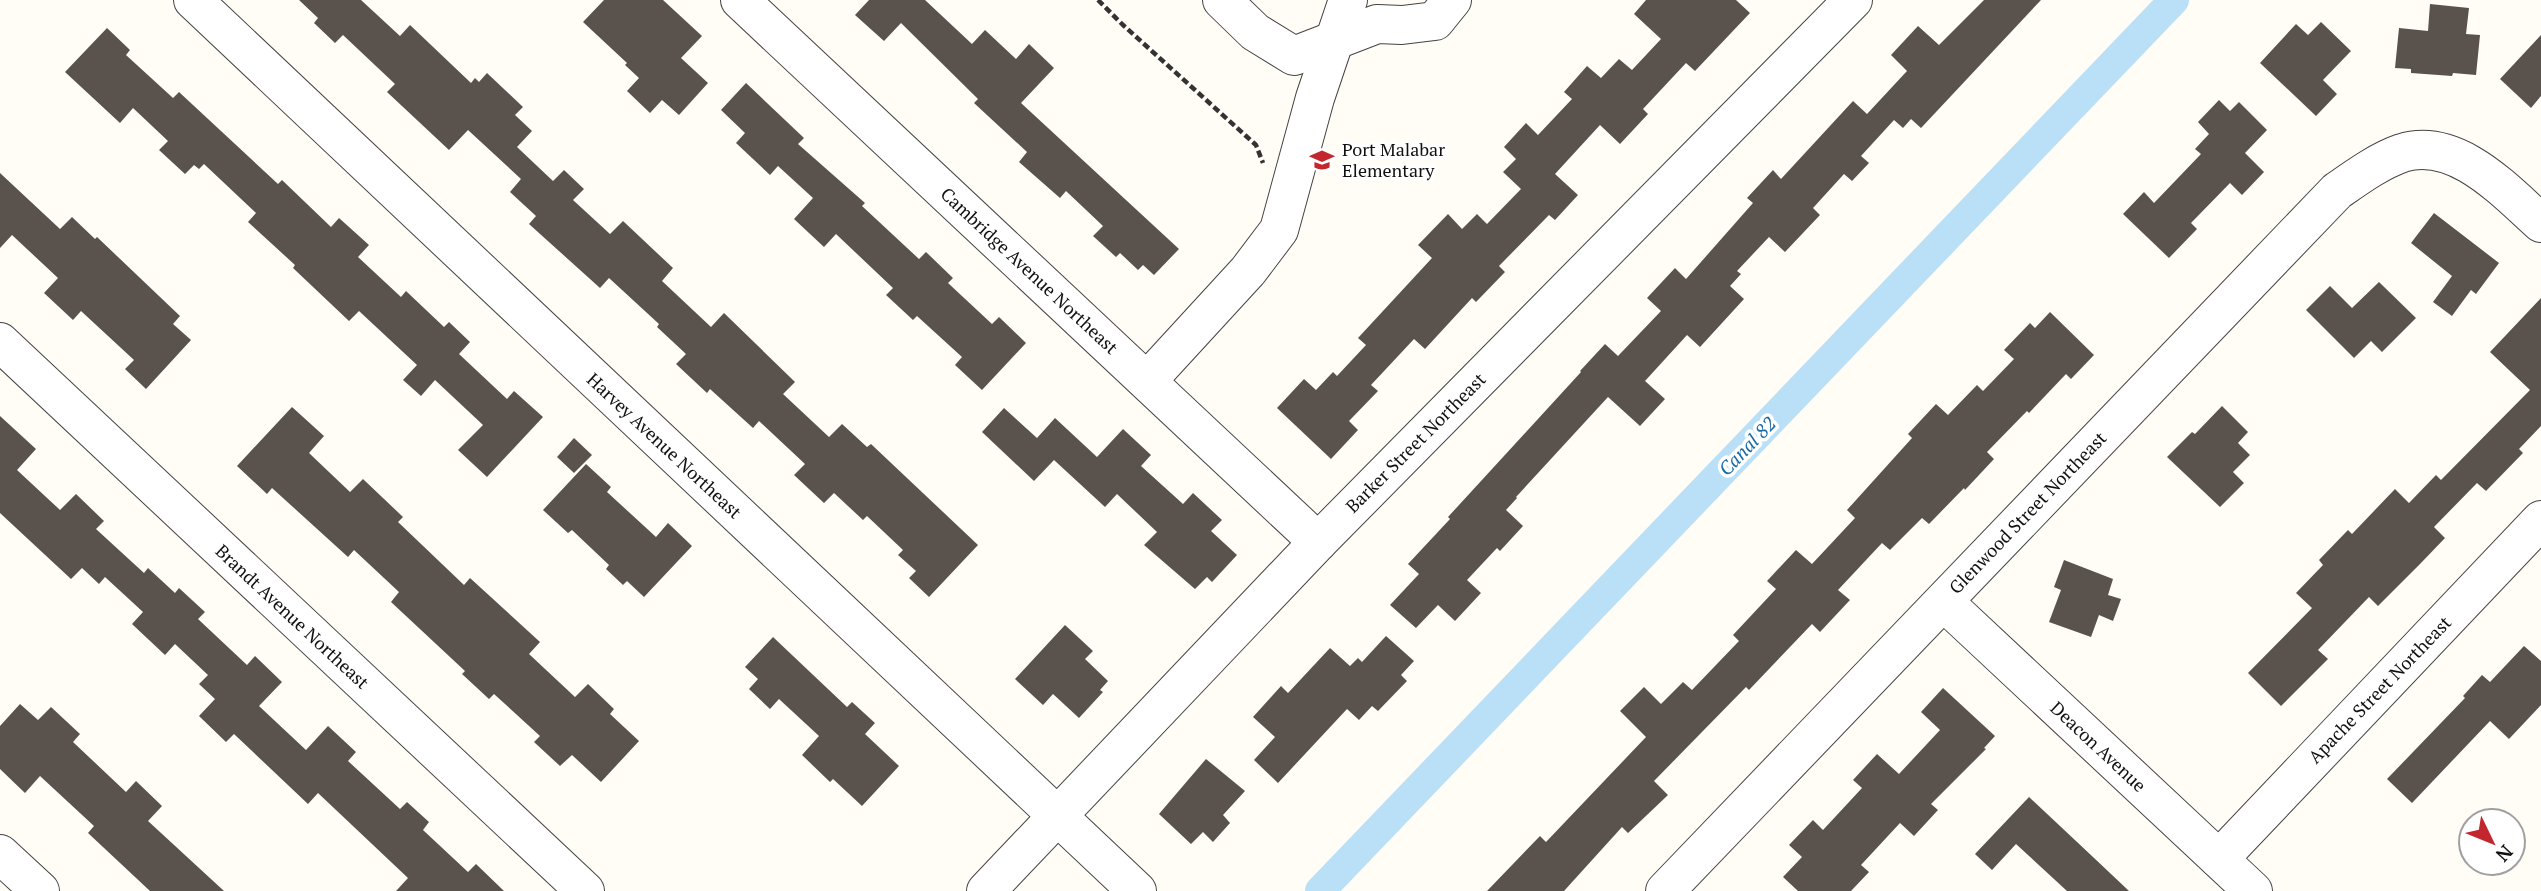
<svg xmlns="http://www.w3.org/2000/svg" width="2541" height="891" viewBox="0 0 2541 891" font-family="'PT Serif',serif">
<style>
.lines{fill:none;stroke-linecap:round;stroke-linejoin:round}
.canal{stroke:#b9e0f7;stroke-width:30}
.building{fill:#5a524d}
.minor-casing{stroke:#444;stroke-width:40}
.path{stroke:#333;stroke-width:4.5;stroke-dasharray:7 3.5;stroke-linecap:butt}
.minor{stroke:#fff;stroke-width:38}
.labels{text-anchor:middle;stroke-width:7;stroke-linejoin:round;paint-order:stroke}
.poi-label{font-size:18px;fill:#111;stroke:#fff;text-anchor:start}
.street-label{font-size:18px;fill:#111;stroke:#fff}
.water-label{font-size:19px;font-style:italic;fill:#1768a6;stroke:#fff}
</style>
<rect width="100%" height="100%" fill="#fffdf5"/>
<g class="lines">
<polyline class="canal" points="1320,891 2174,0"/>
</g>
<g class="building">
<polygon points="299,0 361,0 400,36 410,25 471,83 475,78 479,82 487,73 523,107 515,115 532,131 517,147 553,181 564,170 584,189 573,200 610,234 623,221 673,268 662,281 711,327 724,313 795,382 783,394 829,437 842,424 867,447 871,444 978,545 929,597 909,578 916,571 898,555 903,550 867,516 863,520 834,493 824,503 794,475 805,464 759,421 753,428 710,389 707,393 676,364 686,354 657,327 659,324 609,278 600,288 529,224 536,216 510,192 521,179 468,130 449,150 387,92 395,84 343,35 335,43 314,23 318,18"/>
<polygon points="604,0 663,0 702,36 681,58 708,83 679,115 662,100 650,113 627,91 639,78 625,65 627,63 583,22"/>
<polygon points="869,0 925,0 972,44 985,30 1016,59 1029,44 1054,68 1021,103 1179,249 1154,275 1143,265 1138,270 1120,253 1116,257 1093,236 1103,226 1066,191 1060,198 1019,162 1027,152 974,103 978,99 901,23 884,41 855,15"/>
<polygon points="1646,0 1736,0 1750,13 1695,71 1686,63 1643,109 1648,114 1620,144 1600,125 1555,174 1578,195 1555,220 1549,215 1499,266 1505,272 1476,302 1472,298 1425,349 1414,339 1371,385 1378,391 1349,421 1358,430 1331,459 1277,408 1304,379 1316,390 1333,372 1337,376 1366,345 1358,338 1432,258 1418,245 1448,214 1462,229 1477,214 1487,224 1521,189 1503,172 1516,159 1504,147 1526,123 1538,135 1572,99 1564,92 1587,66 1601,78 1619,59 1632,70 1661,39 1634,14"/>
<polygon points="1984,0 2041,0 1921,128 1911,119 1903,128 1894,120 1861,156 1869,163 1852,181 1844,174 1813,208 1820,215 1785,252 1769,237 1737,271 1741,274 1730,286 1744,299 1700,347 1687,335 1645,381 1665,399 1640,426 1608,397 1516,497 1517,498 1506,510 1523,526 1500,551 1497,548 1467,580 1481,593 1455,621 1438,605 1416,628 1390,605 1419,574 1408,564 1450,519 1448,517 1581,372 1580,371 1605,344 1618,356 1661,311 1647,298 1675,268 1686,279 1753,203 1747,198 1773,170 1781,179 1853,101 1867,114 1907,71 1891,55 1918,26 1939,45"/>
<polygon points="2430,4 2469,8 2466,34 2480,35 2476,75 2453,73 2452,76 2411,73 2411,69 2395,68 2399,28 2428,31"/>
<polygon points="2321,22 2351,51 2323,80 2337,94 2316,116 2260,63 2296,24 2308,35"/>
<polygon points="107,28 130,50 126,55 173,98 179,92 278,184 282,180 331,227 339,218 369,245 358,257 401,297 406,291 444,327 449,322 470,342 459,354 507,399 514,391 543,417 487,477 458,450 483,425 435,380 421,396 403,380 417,365 359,311 349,321 293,268 295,265 248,222 256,213 204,164 199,169 194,165 185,174 159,150 168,141 133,108 120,123 65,72"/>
<polygon points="2541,35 2541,96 2531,108 2500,79"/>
<polygon points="746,83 804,138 798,144 865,203 862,206 919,259 926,252 953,278 948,283 992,324 999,317 1026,343 982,390 955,365 962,357 917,316 913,320 886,295 893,288 836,234 824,247 794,219 813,198 778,166 770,175 736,143 745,133 721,110"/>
<polygon points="2219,100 2230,111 2239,102 2267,130 2245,153 2264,172 2242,195 2230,183 2191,223 2197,229 2169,258 2123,214 2144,192 2154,203 2201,154 2195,149 2209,134 2198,122"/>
<polygon points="0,173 60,229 72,217 95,239 97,237 180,316 173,324 191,340 146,389 125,369 134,360 81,311 73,320 44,293 58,278 12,235 0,248"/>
<polygon points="2434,213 2499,263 2476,294 2471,290 2452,316 2433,302 2452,276 2411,243"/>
<polygon points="2379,282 2416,318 2382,352 2371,341 2354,358 2306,310 2330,286 2352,308"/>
<polygon points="2541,298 2541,426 2519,449 2523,453 2486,491 2477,483 2434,527 2445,538 2420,564 2378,606 2369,597 2318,650 2328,659 2281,706 2248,673 2312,608 2296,593 2323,565 2319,560 2348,530 2352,534 2395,489 2409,503 2436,475 2441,480 2530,390 2490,352"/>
<polygon points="2050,312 2094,355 2071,379 2066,374 2029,413 2027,411 1987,452 1994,459 1965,490 1964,488 1929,524 1922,518 1890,550 1882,543 1838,590 1850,600 1820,632 1812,624 1749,690 1746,687 1654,781 1668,795 1628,833 1622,827 1564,891 1487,891 1540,836 1546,842 1646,737 1620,711 1644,687 1661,704 1683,682 1692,690 1739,641 1733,635 1776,589 1767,581 1796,550 1812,564 1855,518 1847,510 1912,438 1908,434 1936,404 1948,415 1977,385 1983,391 2014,359 2004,350 2030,323 2035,328"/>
<polygon points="2222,406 2248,432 2238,443 2250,455 2233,472 2244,483 2220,507 2167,457 2192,432 2195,434"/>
<polygon points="292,407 324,436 309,453 350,492 363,479 403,517 398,522 464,585 470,578 540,642 529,654 575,697 588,684 614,709 610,714 639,741 601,782 572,755 560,766 534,742 540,736 494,694 489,699 462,674 465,671 391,602 399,592 354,550 348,557 272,488 267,494 237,466"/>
<polygon points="1004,408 1037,438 1055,418 1097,457 1123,429 1151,455 1141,466 1183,504 1193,493 1222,520 1211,531 1237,555 1212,582 1207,577 1195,589 1144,545 1157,532 1117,494 1105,507 1054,460 1034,481 982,432"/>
<polygon points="0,416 36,449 17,470 60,510 76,494 104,521 96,529 144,573 148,568 175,593 179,588 205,612 198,619 247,665 255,656 282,682 259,706 306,750 328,726 356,752 348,761 400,809 407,802 429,822 423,830 468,872 476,864 504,891 396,891 408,878 318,793 308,804 234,734 226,742 199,716 215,699 199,684 208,675 175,644 165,655 132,624 143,612 105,577 99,584 82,568 71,579 0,513"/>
<polygon points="574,438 592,455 574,473 557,457"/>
<polygon points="586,464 611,487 607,492 656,537 668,523 692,546 644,597 627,581 623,585 606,569 609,565 572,530 568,533 543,510"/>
<polygon points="2064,560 2113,579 2108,595 2121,599 2113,621 2099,615 2091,637 2049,622 2061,590 2054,587"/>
<polygon points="1065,625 1093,651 1085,659 1108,681 1100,690 1103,692 1079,718 1053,694 1043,705 1015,679"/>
<polygon points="1386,636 1414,661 1401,675 1407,681 1378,711 1372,706 1359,720 1347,709 1278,783 1254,760 1275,737 1253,717 1281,686 1288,693 1330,648 1350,666 1358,658 1362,662"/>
<polygon points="773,637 847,707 852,702 875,723 865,734 899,766 862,806 833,779 830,782 802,755 819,736 779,699 770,709 749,689 758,679 745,667"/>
<polygon points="2524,646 2541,661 2541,705 2509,739 2490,721 2412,803 2387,779 2465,698 2463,696 2482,675 2490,682"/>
<polygon points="1943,688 1995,736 1984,748 1986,749 1931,804 1938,810 1914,836 1900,823 1861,865 1869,872 1851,891 1798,891 1783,877 1802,857 1789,845 1813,820 1823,830 1862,788 1853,780 1877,754 1899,774 1940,730 1921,712"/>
<polygon points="20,704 38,720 51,707 80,734 73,742 126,792 136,781 162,806 148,821 224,891 150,891 88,833 94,826 40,776 25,793 0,769 0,726"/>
<polygon points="1206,759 1245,791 1223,815 1230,823 1213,842 1203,832 1191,844 1159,814"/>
<polygon points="2029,797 2093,857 2129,891 2067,891 2016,844 1992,870 1975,854"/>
</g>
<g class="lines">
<g class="minor-casing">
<g id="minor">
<polyline points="193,0 1137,891"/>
<polyline points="740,0 1318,542"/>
<polyline points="1222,0 1255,32 1294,56 1377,24 1402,25 1435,21 1452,0"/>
<polyline points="0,342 585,891"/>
<polyline points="1147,381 1248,271 1279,230 1315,98 1348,0"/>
<polyline points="1944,602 2253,891"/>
<polyline points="0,854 40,891"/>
<polyline points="2219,859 2541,520"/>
<polyline points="986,891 1318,542 1853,0"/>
<path d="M1665,891l672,-700c20,-14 42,-30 65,-38 54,-17 103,38 139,70"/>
</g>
</g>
<polyline class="path" points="1098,0 1123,25 1256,145 1263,163"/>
<use href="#minor" class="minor"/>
</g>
<defs>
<g id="school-bare" transform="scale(1.89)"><path d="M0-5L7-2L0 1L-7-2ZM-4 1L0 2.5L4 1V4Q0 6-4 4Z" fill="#c4262e" stroke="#fff" stroke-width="2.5" paint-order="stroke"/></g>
</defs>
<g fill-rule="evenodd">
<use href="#school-bare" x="1322" y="160"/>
</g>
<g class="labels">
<g class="poi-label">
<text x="1342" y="156">Port Malabar<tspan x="1342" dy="21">Elementary</tspan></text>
</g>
<g class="street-label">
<text transform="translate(1029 271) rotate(43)" y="6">Cambridge Avenue Northeast</text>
<text transform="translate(1416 443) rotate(-45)" y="6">Barker Street Northeast</text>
<text transform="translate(664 446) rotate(43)" y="6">Harvey Avenue Northeast</text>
<text transform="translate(2028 513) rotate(-46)" y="6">Glenwood Street Northeast</text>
<text transform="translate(292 617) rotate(43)" y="6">Brandt Avenue Northeast</text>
<text transform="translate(2380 690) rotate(-46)" y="6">Apache Street Northeast</text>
<text transform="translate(2098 747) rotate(43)" y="6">Deacon Avenue</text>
</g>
<g class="water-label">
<text transform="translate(1747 446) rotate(-46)" y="7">Canal 82</text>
</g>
</g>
<g transform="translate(2492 842) rotate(133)"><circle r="33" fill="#ffffff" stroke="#a0a0a0" stroke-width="2"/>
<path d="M0-5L12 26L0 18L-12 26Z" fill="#c4262e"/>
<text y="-10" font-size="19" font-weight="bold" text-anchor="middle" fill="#111111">N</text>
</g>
</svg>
